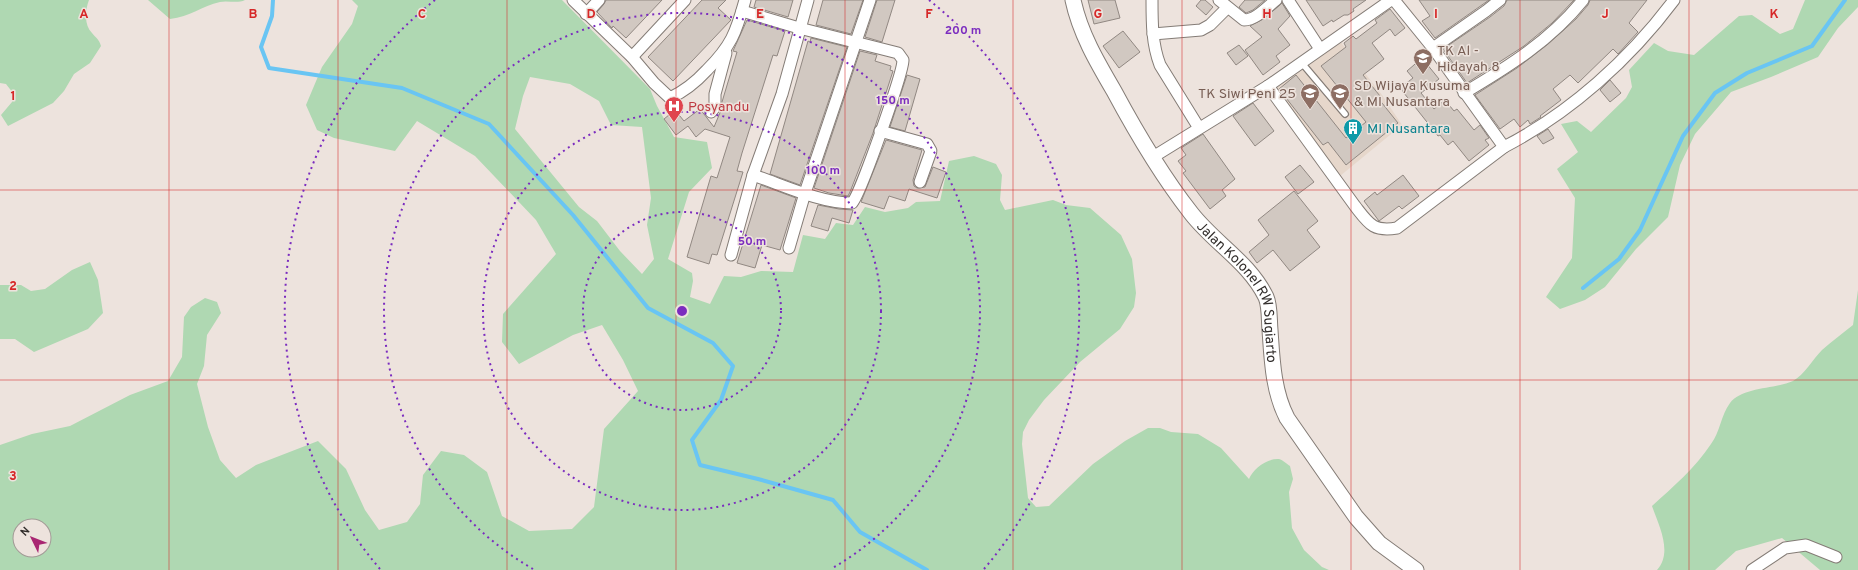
<svg xmlns="http://www.w3.org/2000/svg" width="1858" height="570" viewBox="0 0 1858 570" font-family="Overpass,sans-serif">
<style>
.built{fill:#e6d7cb}
.green{fill:#afd8b2;fill-rule:evenodd}
.lines{fill:none;stroke-linecap:round;stroke-linejoin:round}
.stream{stroke:#69c5f3;stroke-width:4}
.building{fill:#d1c8c1;stroke:#918882}
.lane-casing{stroke:#847c76;stroke-width:8}
.street-casing{stroke:#847c76;stroke-width:13}
.secondary-casing{stroke:#847c76;stroke-width:17}
.lane{stroke:#fff;stroke-width:5.5}
.street{stroke:#fff;stroke-width:11}
.secondary{stroke:#fff;stroke-width:15}
.grid{fill:none;stroke:#d62828;stroke-width:1;stroke-opacity:0.55}
.ring{fill:none;stroke:#7b2cbf;stroke-width:2;stroke-dasharray:2 4}
.labels{text-anchor:middle;stroke-width:3;stroke-linejoin:round;paint-order:stroke}
.education-label{font-size:14px;fill:#785e54;stroke:#ede3dd;text-anchor:start}
.health-label{font-size:14px;fill:#be3a42;stroke:#ede3dd;text-anchor:start}
.culture-label{font-size:14px;fill:#0d838f;stroke:#ede3dd;text-anchor:start}
.street-label{font-size:14px;fill:#312d2b;stroke:#ede3dd}
.grid-label{font-size:13px;text-anchor:middle;font-weight:bold;fill:#d62828;stroke:#ede3dd;stroke-width:3;stroke-linejoin:round;paint-order:stroke}
.centre{fill:#7b2cbf;stroke:#ede3dd;stroke-width:2}
.ring-label{font-size:12px;text-anchor:middle;font-weight:bold;fill:#7b2cbf;stroke:#ede3dd;stroke-width:3;stroke-linejoin:round;paint-order:stroke}
</style>
<rect width="100%" height="100%" fill="#ede3dd"/>
<polygon class="built" points="1339,40 1382,95 1402,125 1340,176 1272,89"/>
<g class="green">
<path d="M0,0h89c-4,10 -5,25 3,33 4,5 7,6 9,13l-11,17 -16,11 -10,17 -11,12 -45,23 -7,-11 11,-13 1,-9 -7,-9 -6,-1z"/>
<path d="M148,0h97c-8,4 -17,0 -25,2 -18,4 -30,15 -50,17z"/>
<path d="M352,0h210l88,89 7,17 17,31 33,5 5,26 -23,24 -21,67 24,14 1,8 -3,16 20,7 14,-28 17,1 20,-6 32,1 10,-37 22,4 11,-16 17,2 12,-18 20,5 23,-4 8,-6 24,-1 9,-40 25,-5 22,8 6,11 -2,25 5,10 48,-10 13,5 24,3 31,27 11,24 4,34 -2,14 -14,22 -40,33 -36,38 -15,20 -6,12 -1,12 6,54 8,9 13,-1 44,-42 32,-23 23,-13h12l11,4 27,2 23,14 28,31c4,-10 18,-21 30,-20 4,1 8,5 11,7l3,13 -4,13 3,36 12,22 18,17 7,3h-1329v-125l32,-11 38,-8 60,-31 38,-14 14,-24 2,-40 7,-10 14,-9 12,4 4,11 -14,22 -3,31 -7,18 11,43 12,33 16,18 20,-13 62,-24 28,28 19,41 14,20 28,-8 13,-18 3,-29 18,-24 23,4 23,17 15,44 27,15 43,-2 22,-22 10,-78 34,-38 -15,-31 -21,-35 -29,10 -54,29 -17,-22 1,-28 53,-60 -20,-34 -61,-64 -58,-35 -22,30 -61,-13 -17,-8 -11,-25 16,-38 30,-43 6,-18zM530,77l40,7 29,17 12,24 31,2 9,71 -4,27 7,34 -12,15 -22,-23 -23,-30 -18,-14 -64,-78 8,-33zM20,526h24v24h-24z"/>
<polygon points="1805,0 1858,0 1858,7 1838,28 1818,57 1771,77 1731,92 1695,134 1680,165 1668,217 1636,249 1605,287 1585,300 1560,309 1546,297 1572,258 1575,198 1557,169 1578,152 1561,124 1577,121 1591,132 1626,98 1632,87 1629,70 1654,43 1668,51 1694,55 1739,16 1752,15 1780,34 1793,29"/>
<polygon points="90,262 98,280 103,313 88,329 34,352 15,339 0,339 0,285 21,285 31,291 45,289 72,270"/>
<path d="M1858,290v280h-38l-38,-32 -46,13 -21,19h-58c16,-18 2,-44 -5,-64 21,-19 43,-38 59,-62 9,-12 10,-29 19,-41 12,-16 46,-14 63,-22 11,-6 20,-22 29,-31 10,-9 21,-17 31,-25z"/>
</g>
<g class="lines">
<g class="stream">
<polyline points="273,0 272,16 261,47 269,68 402,88 489,124 573,215 648,308 713,343 733,366 721,400 692,440 700,465 758,479 833,500 860,532 927,570"/>
<polyline points="1583,288 1619,259 1640,230 1683,136 1715,93 1747,73 1812,46 1845,0"/>
</g>
</g>
<g class="building">
<polygon points="606,0 662,0 626,38 613,26 612,28 597,12 604,4"/>
<polygon points="702,0 726,0 718,8 731,20 673,81 648,57"/>
<polygon points="756,0 793,0 788,17 754,7"/>
<polygon points="823,0 863,0 851,34 816,25"/>
<polygon points="877,0 895,0 882,42 865,37"/>
<polygon points="1088,0 1115,0 1120,18 1094,24"/>
<polygon points="1201,0 1205,0 1213,7 1206,15 1196,6"/>
<polygon points="1245,0 1265,0 1253,10 1246,13 1239,7"/>
<polygon points="1306,0 1366,0 1353,9 1354,11 1348,15 1344,15 1333,22 1332,20 1323,26"/>
<polygon points="1419,0 1489,0 1435,38 1422,21 1430,16"/>
<polygon points="1507,0 1574,0 1552,23 1524,46 1467,83 1443,49 1490,17 1504,6"/>
<polygon points="1590,0 1647,0 1629,23 1638,32 1618,54 1613,49 1578,83 1570,75 1553,89 1561,100 1540,116 1541,117 1530,124 1528,120 1520,127 1514,119 1500,129 1475,95 1517,68 1547,45 1576,19 1588,5"/>
<polygon points="1282,3 1290,16 1278,29 1290,45 1276,56 1280,62 1263,75 1245,50 1262,37 1250,26 1265,18"/>
<polygon points="1390,9 1405,28 1395,36 1390,29 1372,43 1384,59 1363,75 1380,96 1378,98 1398,123 1346,165 1328,142 1323,145 1279,89 1296,75 1346,138 1366,122 1321,66 1346,47 1344,43 1353,36 1356,39 1377,23 1375,20"/>
<polygon points="747,20 785,31 777,56 773,55 742,153 737,171 743,172 717,255 712,254 709,264 687,257 711,176 717,178 730,137 705,129 696,137 688,126 676,135 664,119 675,110 684,121 700,109 714,127 722,108 722,102 737,52 733,51"/>
<polygon points="1123,31 1140,52 1119,68 1103,46"/>
<polygon points="811,38 847,47 800,185 770,174 808,41 810,42"/>
<polygon points="1239,45 1248,56 1236,65 1227,53"/>
<polygon points="860,51 877,55 875,61 891,66 890,70 893,71 873,133 850,192 848,196 829,193 814,188"/>
<polygon points="1422,58 1439,79 1421,93 1434,109 1445,100 1454,111 1457,109 1474,130 1480,125 1489,138 1485,140 1489,145 1469,161 1453,141 1448,145 1440,135 1438,136 1400,88 1413,78 1407,71"/>
<polygon points="907,75 920,79 905,131 890,127"/>
<polygon points="1610,80 1621,93 1610,102 1600,90"/>
<polygon points="1253,103 1274,131 1255,146 1233,116"/>
<polygon points="1548,129 1554,138 1543,144 1537,136"/>
<polygon points="1203,134 1235,179 1222,190 1226,196 1210,209 1183,173 1186,171 1178,161 1186,155 1181,148"/>
<polygon points="886,140 922,150 913,180 914,186 917,188 925,187 933,167 946,172 937,198 909,189 905,201 889,196 884,209 861,202"/>
<polygon points="1300,165 1314,182 1298,194 1285,177"/>
<polygon points="1403,175 1419,196 1402,209 1399,206 1379,221 1364,201 1375,192 1377,195"/>
<polygon points="761,185 796,198 780,250 762,245 755,268 737,263"/>
<polygon points="1294,191 1318,221 1307,230 1320,247 1290,271 1273,250 1257,263 1249,252 1269,235 1258,220"/>
<polygon points="818,205 839,209 853,210 849,223 832,218 828,231 811,226"/>
</g>
<g class="lines">
<g class="lane-casing">
<polyline id="lane" points="1301,62 1345,114"/>
</g>
<g class="street-casing">
<g id="street">
<path d="M573,0l59,57 22,26 16,15c15,-7 26,-16 37,-28 24,-24 29,-37 38,-70"/>
<path d="M1152,0c0,23 0,44 8,65l39,63"/>
<path d="M1219,0l25,20c12,0 23,-13 32,-20"/>
<polyline points="1288,0 1320,49"/>
<path d="M1394,0l39,48 71,99c66,-34 126,-88 170,-147"/>
<path d="M742,11l57,17 99,25 5,7c0,13 -43,135 -51,143 -32,0 -69,-18 -99,-28"/>
<polyline points="586,14 599,0"/>
<polyline points="1153,34 1201,30 1210,25 1227,8"/>
<polyline points="1433,48 1486,11 1500,0"/>
<polyline points="632,57 685,0"/>
<path d="M1268,86l87,120c14,18 18,26 42,22l107,-81"/>
<path d="M1464,93c44,-26 87,-53 119,-93"/>
<polyline points="711,112 715,107 715,94 726,53"/>
<polyline points="880,131 927,144 931,151 920,182"/>
<polyline points="1153,157 1268,86 1391,0"/>
<polyline points="789,248 805,193 870,0"/>
<polyline points="731,255 753,175 782,94 808,0"/>
<polyline points="1752,570 1785,548 1806,545 1836,557"/>
</g>
</g>
<g class="secondary-casing">
<g id="secondary">
<path id="s1" d="M1073,0c7,33 24,62 41,91 22,41 48,85 77,122 23,30 58,49 75,84 4,9 3,23 4,33 2,29 3,61 17,88l69,99 23,26 37,27"/>
</g>
</g>
<use href="#lane" class="lane"/>
<use href="#street" class="street"/>
<use href="#secondary" class="secondary"/>
</g>
<path class="grid" d="M169,0v570M338,0v570M507,0v570M676,0v570M845,0v570M1013,0v570M1182,0v570M1351,0v570M1520,0v570M1689,0v570M0,190h1858M0,380h1858"/>
<g class="ring">
<circle cx="682" cy="311" r="99"/>
<circle cx="682" cy="311" r="199"/>
<path d="M533 569A298 298 0 1 1 831 569"/>
<path d="M380 569A397 397 0 0 1 435 0M929 0A397 397 0 0 1 984 569"/>
</g>
<defs>
<g id="school-pin" transform="scale(1)"><path d="M0 17L-7.5 6A9.5 9.5 0 1 1 7.5 6Z" fill="#8d6e63" stroke="#ede3dd"/><path d="M0-5L7-2L0 1L-7-2ZM-4 1L0 2.5L4 1V4Q0 6-4 4Z" fill="#fff"/></g>
<g id="hospital-pin" transform="scale(1)"><path d="M0 17L-7.5 6A9.5 9.5 0 1 1 7.5 6Z" fill="#e0444e" stroke="#ede3dd"/><path d="M-5-5h3v3.5h4V-5h3V5h-3V1.5h-4V5h-3Z" fill="#fff"/></g>
<g id="building-pin" transform="scale(1)"><path d="M0 17L-7.5 6A9.5 9.5 0 1 1 7.5 6Z" fill="#0f9aa8" stroke="#ede3dd"/><path d="M-4-6H4V6H1V3H-1V6H-4ZM-2.5-4.3h1.7v1.8h-1.7ZM.8-4.3h1.7v1.8H.8ZM-2.5-1h1.7V.8h-1.7ZM.8-1h1.7V.8H.8Z" fill="#fff"/></g>
</defs>
<g fill-rule="evenodd">
<use href="#school-pin" x="1423" y="58"/>
<use href="#school-pin" x="1310" y="93"/>
<use href="#school-pin" x="1340" y="93"/>
<use href="#hospital-pin" x="674" y="106"/>
<use href="#building-pin" x="1353" y="128"/>
</g>
<g class="labels">
<g class="education-label">
<text x="1437" y="55">TK Al -<tspan x="1437" dy="16">Hidayah 8</tspan></text>
<text x="1354" y="90">SD Wijaya Kusuma<tspan x="1354" dy="16">&amp; MI Nusantara</tspan></text>
<text x="1296" y="98" text-anchor="end">TK Siwi Peni 25</text>
</g>
<g class="health-label">
<text x="688" y="111">Posyandu</text>
</g>
<g class="culture-label">
<text x="1367" y="133">MI Nusantara</text>
</g>
<g class="street-label">
<text dy="5" stroke="none"><textPath href="#s1" startOffset="341">Jalan Kolonel RW Sugiarto</textPath></text>
</g>
</g>
<g class="grid-label">
<text x="84" y="18">A</text>
<text x="253" y="18">B</text>
<text x="422" y="18">C</text>
<text x="591" y="18">D</text>
<text x="760" y="18">E</text>
<text x="929" y="18">F</text>
<text x="1098" y="18">G</text>
<text x="1267" y="18">H</text>
<text x="1436" y="18">I</text>
<text x="1605" y="18">J</text>
<text x="1774" y="18">K</text>
<text x="13" y="100">1</text>
<text x="13" y="290">2</text>
<text x="13" y="480">3</text>
</g>
<circle cx="682" cy="311" r="6" class="centre"/>
<g class="ring-label">
<text x="963" y="34">200 m</text>
<text x="893" y="104">150 m</text>
<text x="823" y="174">100 m</text>
<text x="752" y="245">50 m</text>
</g>
<g transform="translate(32 538) rotate(313)"><circle r="19" fill="#ede3dd" stroke="#a29a96"/>
<path d="M0-3L7 15L0 10L-7 15Z" fill="#a92672"/>
<text y="-6" font-size="11" font-weight="bold" text-anchor="middle" fill="#312d2b">N</text>
</g>
</svg>
